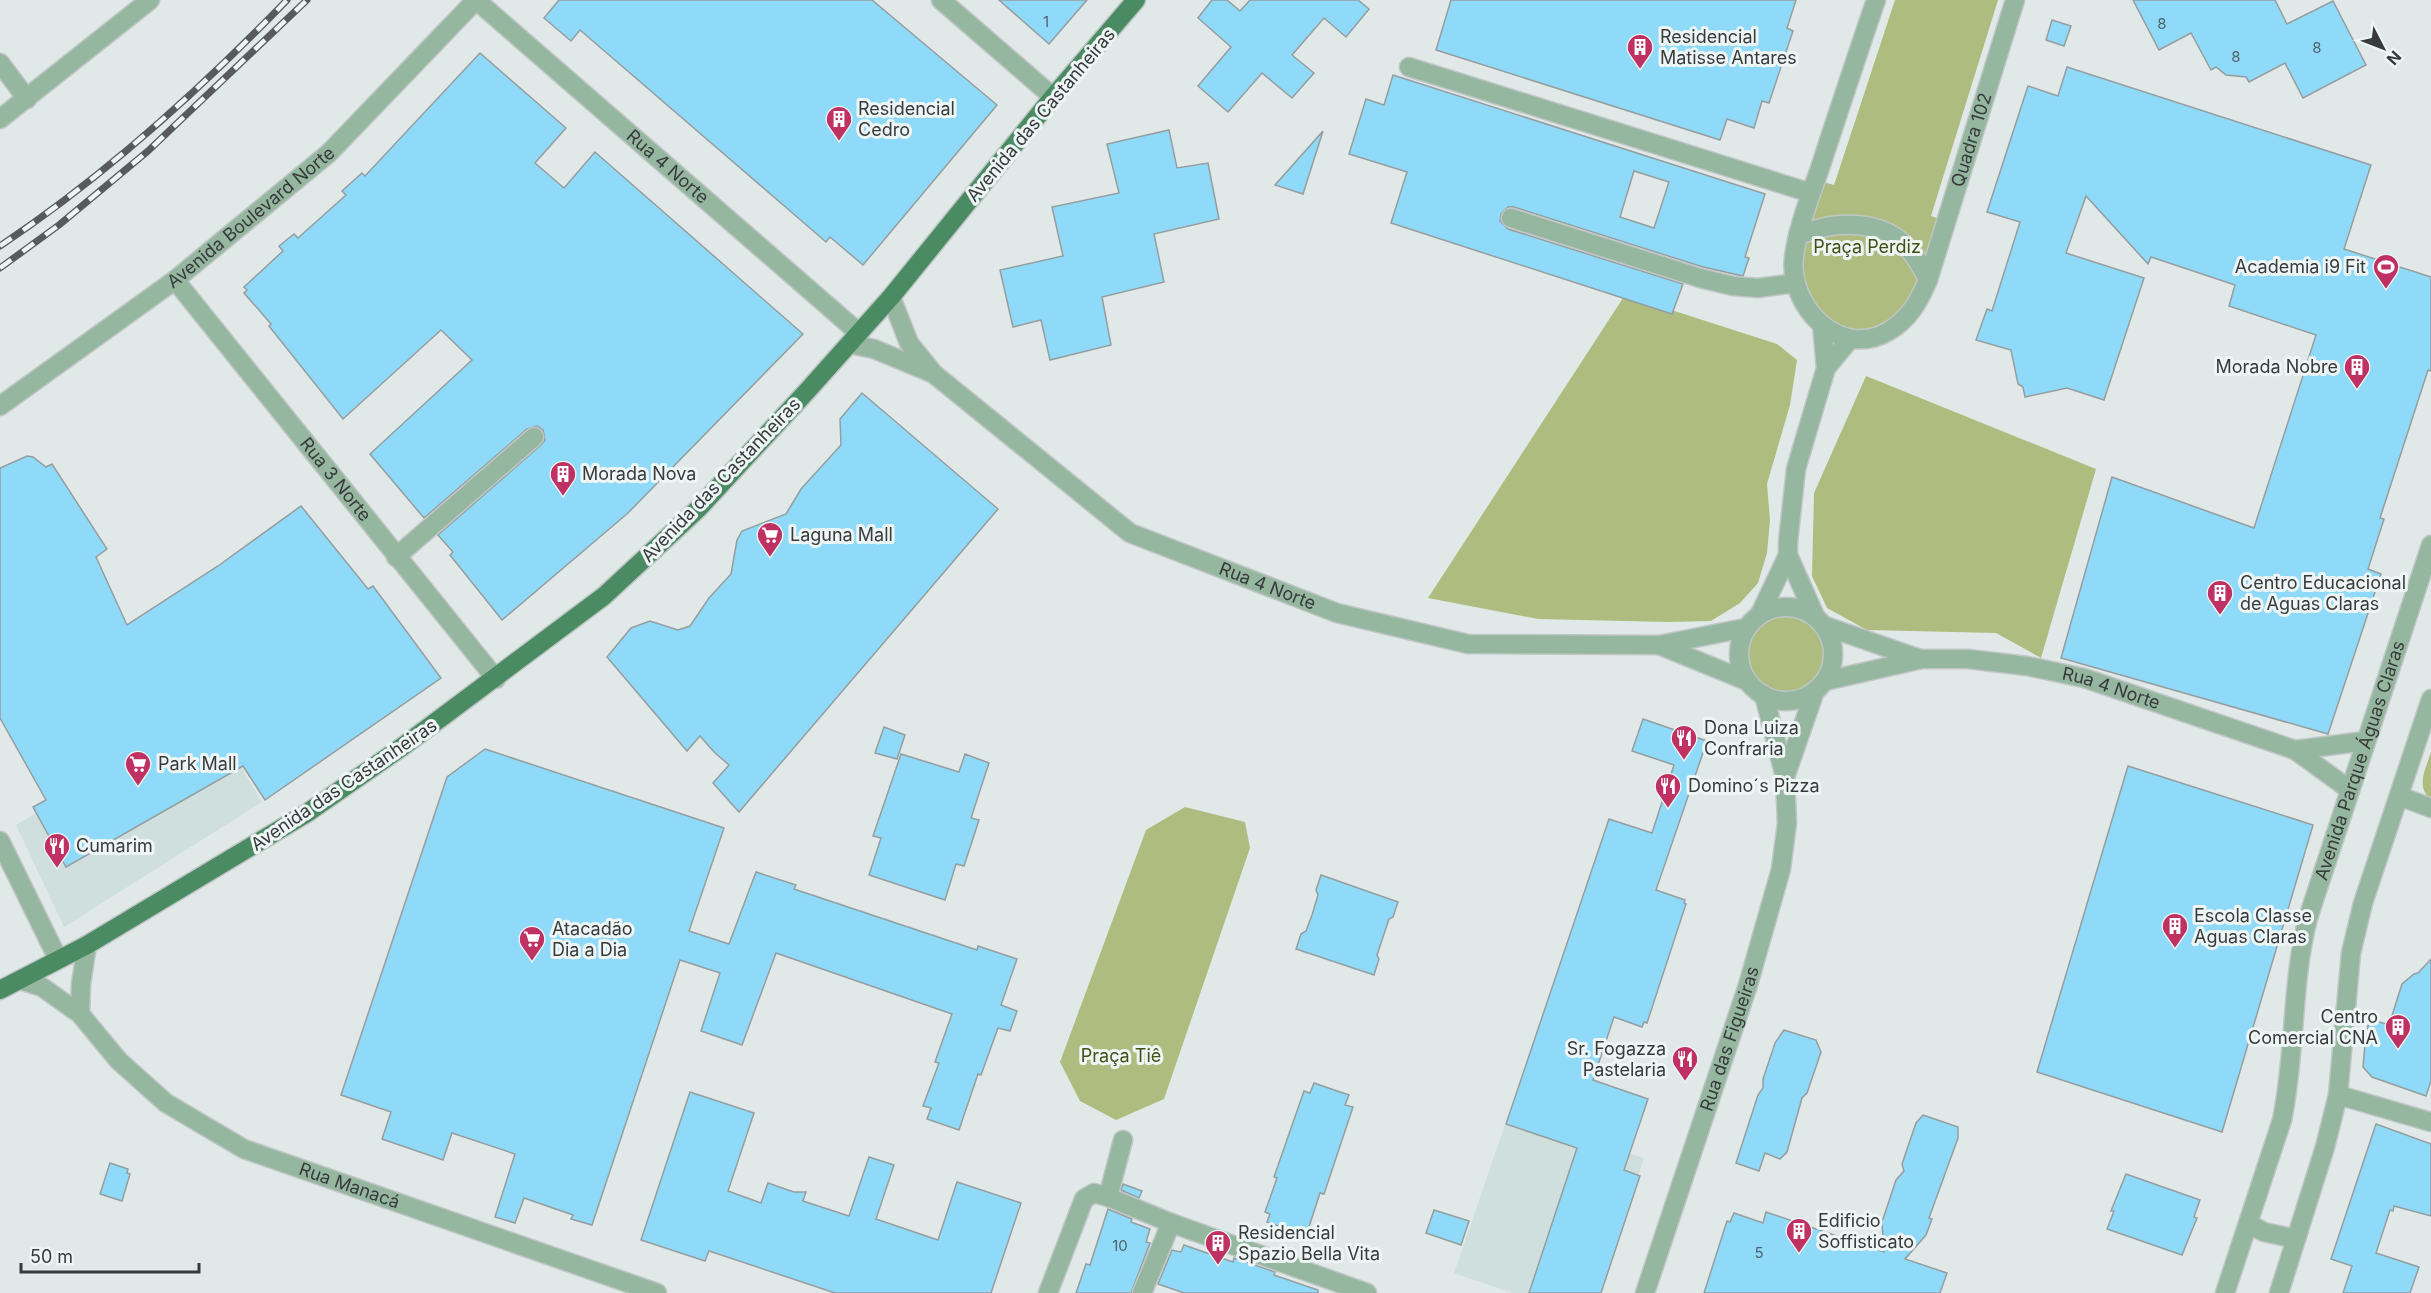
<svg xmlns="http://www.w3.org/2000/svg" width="2431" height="1293" viewBox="0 0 2431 1293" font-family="Inter,sans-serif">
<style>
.built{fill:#cedfde}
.green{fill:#aebd7f}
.building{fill:#8fdaf8;stroke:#969d9f;stroke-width:1.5;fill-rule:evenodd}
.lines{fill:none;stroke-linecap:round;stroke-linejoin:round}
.minor-casing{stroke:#bfc6c5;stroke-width:21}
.major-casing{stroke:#bfc6c5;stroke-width:21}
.minor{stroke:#95b69f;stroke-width:18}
.major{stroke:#4b8b63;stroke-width:18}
.rail-casing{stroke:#575b5b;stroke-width:7}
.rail{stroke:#eef6f5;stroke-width:4.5;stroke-dasharray:14;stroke-linecap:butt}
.labels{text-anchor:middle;stroke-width:6;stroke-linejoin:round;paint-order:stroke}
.number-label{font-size:15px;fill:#4e636a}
.poi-label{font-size:18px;fill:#383b3b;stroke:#eef6f5;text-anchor:start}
.street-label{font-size:18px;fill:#383b3b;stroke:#eef6f5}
.park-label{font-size:18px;fill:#434f15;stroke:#eef6f5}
</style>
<rect width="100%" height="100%" fill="#e1e9e8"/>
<g class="built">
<polygon points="207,710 262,802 64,927 16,825"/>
<polygon points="1508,1116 1644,1158 1599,1293 1512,1293 1454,1273"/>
</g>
<g class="green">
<polygon points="1895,0 1998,0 1931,216 1946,221 1916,306 1869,338 1822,325 1794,259 1816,180 1834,185"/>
<polygon points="1625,295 1777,344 1797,360 1790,405 1767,484 1770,520 1767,553 1758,583 1740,603 1711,621 1668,622 1538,619 1428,598"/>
<polygon points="1866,376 2096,469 2041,658 1996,633 1867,630 1827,608 1812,576 1814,493"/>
<circle cx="1786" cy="654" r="47"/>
<path d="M2431,752v47c-16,-12 -5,-31 0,-47z"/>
<polygon points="1185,807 1245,822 1250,848 1164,1099 1116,1120 1080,1101 1060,1062 1146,830"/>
</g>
<g class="building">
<polygon points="559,0 872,0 997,105 863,265 830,237 826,242 580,30 571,41 544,18"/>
<polygon points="999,0 1087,0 1049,44"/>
<polygon points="1212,0 1227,0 1240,11 1250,0 1358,0 1369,9 1346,37 1324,18 1292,55 1314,73 1292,98 1262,73 1228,112 1198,86 1231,47 1198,18"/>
<polygon points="1451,0 1796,0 1787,28 1793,31 1769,103 1762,101 1754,128 1727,119 1720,140 1436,50"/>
<polygon points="2133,0 2275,0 2287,24 2333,1 2366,65 2303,98 2285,63 2249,82 2246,77 2226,75 2216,67 2211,70 2191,33 2159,50"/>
<polygon points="2052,20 2071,26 2064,46 2046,40"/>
<polygon points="480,53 566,128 535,163 564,188 595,152 803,334 628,513 502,620 450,555 453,552 438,535 541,445 545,440 543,430 537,426 527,429 424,518 370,454 472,360 441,330 343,419 269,326 271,324 244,293 247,290 244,287 283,251 279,246 294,234 298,238 346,195 342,191 362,173 365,176"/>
<polygon points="2067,67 2371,165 2344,249 2431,277 2431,371 2428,370 2380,518 2384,519 2368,569 2381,574 2328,734 2061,658 2112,477 2254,528 2316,335 2229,306 2235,285 2151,257 2148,264 2086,196 2066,253 2144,278 2104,400 2067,388 2025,397 2023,387 2018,384 2011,350 1976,340 1987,309 1992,311 2020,222 1987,212 2028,86 2058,96"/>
<path d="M1393,75l372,119 -20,63 4,1 -6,18 -40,-9 -189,-60h-6l-7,7 -1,7 8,8 175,55 -11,30 -281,-91 16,-51 -58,-18 17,-55 18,6zM1634,171l35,11 -15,46 -34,-11z"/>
<polygon points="1169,130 1177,168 1208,163 1219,219 1154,234 1164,282 1102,297 1111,345 1050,360 1041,320 1013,327 1000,270 1063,256 1052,207 1119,193 1107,144"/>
<polygon points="1323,131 1303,194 1275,185"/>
<polygon points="862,393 998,509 739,812 713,783 729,765 714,752 700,736 687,751 607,657 631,628 650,621 678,630 690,626 709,598 731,574 737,540 742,531 786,514 801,489 841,445 840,419"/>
<polygon points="27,456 33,457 46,467 52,464 107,549 96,557 127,625 218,566 301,506 368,589 373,586 441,678 265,800 243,766 66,867 33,807 46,800 0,718 0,468"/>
<polygon points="1643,719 1707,741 1656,890 1685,900 1684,903 1686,904 1647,1023 1644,1022 1642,1027 1614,1017 1593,1080 1648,1099 1624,1170 1640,1176 1601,1293 1529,1293 1577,1148 1506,1124 1609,819 1652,833 1674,765 1632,751"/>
<polygon points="884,727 905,735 897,759 875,753"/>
<polygon points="485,749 724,828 689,931 729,944 756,872 796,885 794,889 977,950 978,946 1017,959 1001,1005 1017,1011 1010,1031 998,1028 981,1075 978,1074 959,1130 927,1119 931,1108 923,1106 939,1063 935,1062 952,1014 776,953 742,1045 701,1031 720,973 680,960 592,1225 571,1219 573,1215 524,1198 515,1223 495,1217 515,1154 452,1133 443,1160 382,1139 391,1112 341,1095 447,777"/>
<polygon points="901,754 959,772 965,754 989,763 971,818 979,820 964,866 956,864 945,900 869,875 881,838 873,836"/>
<polygon points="2128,766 2313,825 2222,1132 2037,1072"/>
<polygon points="1321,875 1398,902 1393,917 1389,919 1377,955 1379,959 1374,975 1296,949 1301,934 1306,931 1312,915 1318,895 1316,890"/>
<polygon points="2431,959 2431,1081 2426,1096 2372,1077 2363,1067 2366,1033 2370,1019 2389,1025 2402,984 2414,974 2418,973"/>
<polygon points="1784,1030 1816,1040 1821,1052 1807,1093 1802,1098 1787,1152 1780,1159 1765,1153 1759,1171 1736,1163 1758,1095 1763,1088 1763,1079 1775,1043"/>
<polygon points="1314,1083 1349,1095 1345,1105 1353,1107 1324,1194 1320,1193 1306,1236 1267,1222 1270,1214 1265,1212 1277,1178 1274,1177 1304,1091 1310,1093"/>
<polygon points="690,1092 754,1113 728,1191 761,1203 768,1183 794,1192 806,1192 803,1201 849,1216 869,1157 894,1165 876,1219 938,1240 957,1182 1021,1203 991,1293 835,1293 709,1251 705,1261 641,1240"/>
<polygon points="1923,1115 1958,1127 1958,1138 1929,1218 1932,1219 1926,1235 1905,1259 1947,1273 1940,1293 1704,1293 1727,1221 1730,1222 1734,1213 1763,1223 1766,1212 1884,1252 1882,1222 1896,1180 1904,1171 1902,1164 1916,1123"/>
<polygon points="2376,1124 2431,1144 2431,1216 2394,1206 2393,1211 2390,1210 2376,1253 2419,1267 2410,1293 2343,1293 2352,1266 2331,1259"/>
<polygon points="110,1163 128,1169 127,1173 130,1174 122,1201 100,1194"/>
<polygon points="2126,1174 2200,1200 2194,1217 2197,1218 2182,1255 2107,1229 2114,1211 2111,1211"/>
<polygon points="1123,1184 1142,1191 1139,1198 1121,1190"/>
<polygon points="1108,1209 1132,1219 1131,1222 1150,1229 1146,1242 1150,1243 1131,1293 1076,1293 1086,1264 1090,1265"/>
<polygon points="1434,1210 1469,1221 1461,1245 1426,1233"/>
<polygon points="1184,1245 1233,1262 1234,1258 1275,1272 1274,1275 1318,1290 1318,1293 1184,1293 1158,1284 1172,1250 1181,1252"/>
</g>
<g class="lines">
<g class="minor-casing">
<g id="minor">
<path id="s1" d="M476,0l383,333"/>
<polyline points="941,0 1053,97"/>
<path id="s2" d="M1876,0c-19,55 -37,110 -55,165 -10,30 -23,61 -27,92 -6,49 45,102 93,75 22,-12 32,-31 41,-52l87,-280"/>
<polyline points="0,63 27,99"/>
<polyline points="1409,67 1811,193"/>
<polyline points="0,119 150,0"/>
<polyline points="1511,218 1700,278 1733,286 1758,288 1795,283"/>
<path d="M1798,235c14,-4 28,-10 42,-10 45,-3 70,15 88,55"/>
<path id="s3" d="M175,280l321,399"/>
<path id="s4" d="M891,297l18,46 25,31 196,159 207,80 131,31 191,1 86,-17"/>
<polyline points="850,344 874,349 932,373"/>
<polyline points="1826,368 1850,339"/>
<path id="s5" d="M0,406l175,-126 154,-127 147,-153"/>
<polyline points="396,557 534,437"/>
<circle cx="1786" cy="654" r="47"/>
<polyline points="1760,614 1788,555"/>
<polyline points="1815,616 1788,555 1788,542 1796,469 1826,368 1822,325"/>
<polyline points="1825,626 1920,659"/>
<polyline points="1659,645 1747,681"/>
<path id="s6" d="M1825,681l97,-22h46l59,7 57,12 211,72 55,40"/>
<polyline points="2295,750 2366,741"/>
<polyline points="1785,777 1815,691"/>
<polyline points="2399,796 2431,808"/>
<polyline points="0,841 58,959"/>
<path id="s7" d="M20,980l22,7 38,27 39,47 47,42 78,46 413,144"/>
<polyline points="80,1014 81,984 87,945"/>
<polyline points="2338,1095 2431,1122"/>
<polyline points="1123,1140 1108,1197 1171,1223 1367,1293"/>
<polyline points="2249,1224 2264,1232 2296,1239"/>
<polyline points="1048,1293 1084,1199 1094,1193 1108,1197"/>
<polyline points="1142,1293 1171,1223"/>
<path id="s8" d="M1645,1293l103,-308 33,-116 6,-46 -2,-46 -21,-82"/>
<path id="s9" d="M2225,1293l57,-173c14,-67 9,-136 26,-202l123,-373"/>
<polyline points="2279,1293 2325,1147 2338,1095 2351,953 2363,903 2431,699"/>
</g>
</g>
<g class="major-casing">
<polyline id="major" points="0,990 87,945 307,813 402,747 604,596 698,509 808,390 891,297 1053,97 1136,0"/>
</g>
<use href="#minor" class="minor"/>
<use href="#major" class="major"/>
<g class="rail-casing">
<g id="rail">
<path d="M0,246c102,-68 202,-158 287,-246"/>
<polyline points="0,268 59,225 148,151 307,0"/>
</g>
</g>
<use href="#rail" class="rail"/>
</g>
<defs>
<g id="building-pin" transform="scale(1.35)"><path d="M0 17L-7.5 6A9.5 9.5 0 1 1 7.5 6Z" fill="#bf3162" stroke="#eef6f5"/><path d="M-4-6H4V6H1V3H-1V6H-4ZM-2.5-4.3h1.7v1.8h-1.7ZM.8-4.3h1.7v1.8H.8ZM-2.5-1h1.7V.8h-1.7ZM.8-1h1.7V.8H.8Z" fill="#fff"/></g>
<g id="stadium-pin" transform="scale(1.35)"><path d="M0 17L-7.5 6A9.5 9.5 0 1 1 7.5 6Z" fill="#bf3162" stroke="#eef6f5"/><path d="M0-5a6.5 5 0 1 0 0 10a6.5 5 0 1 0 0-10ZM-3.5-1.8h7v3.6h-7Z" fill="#fff"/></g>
<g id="supermarket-pin" transform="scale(1.35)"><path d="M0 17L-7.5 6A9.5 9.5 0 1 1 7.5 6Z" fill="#bf3162" stroke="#eef6f5"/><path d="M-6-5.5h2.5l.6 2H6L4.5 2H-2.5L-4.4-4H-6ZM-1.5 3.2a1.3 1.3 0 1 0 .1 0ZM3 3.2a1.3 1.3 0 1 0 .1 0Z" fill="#fff"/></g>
<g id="restaurant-pin" transform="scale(1.35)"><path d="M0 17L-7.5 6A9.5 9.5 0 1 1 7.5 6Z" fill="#bf3162" stroke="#eef6f5"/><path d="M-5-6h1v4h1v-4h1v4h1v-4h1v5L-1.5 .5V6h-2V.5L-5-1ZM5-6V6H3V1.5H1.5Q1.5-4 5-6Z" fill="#fff"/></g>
</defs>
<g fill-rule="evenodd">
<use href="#building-pin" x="1640" y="47"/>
<use href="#building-pin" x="839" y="119"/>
<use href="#stadium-pin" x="2386" y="267"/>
<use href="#building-pin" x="2357" y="367"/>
<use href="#building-pin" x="563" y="474"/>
<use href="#supermarket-pin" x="770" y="535"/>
<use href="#building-pin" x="2220" y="593"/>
<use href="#restaurant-pin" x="1684" y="738"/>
<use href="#supermarket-pin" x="138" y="764"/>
<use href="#restaurant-pin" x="1668" y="786"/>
<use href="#restaurant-pin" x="57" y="846"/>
<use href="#building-pin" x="2175" y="926"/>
<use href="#supermarket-pin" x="532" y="939"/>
<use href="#building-pin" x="2398" y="1027"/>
<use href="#restaurant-pin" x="1685" y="1059"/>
<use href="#building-pin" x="1799" y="1231"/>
<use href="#building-pin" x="1218" y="1243"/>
</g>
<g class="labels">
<g class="number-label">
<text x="1046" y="27">1</text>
<text x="2162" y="29">8</text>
<text x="2317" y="53">8</text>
<text x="2236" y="62">8</text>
<text x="1120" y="1251">10</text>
<text x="1759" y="1258">5</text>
</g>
<g class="poi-label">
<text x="1660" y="43">Residencial<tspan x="1660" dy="21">Matisse Antares</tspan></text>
<text x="858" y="115">Residencial<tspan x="858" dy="21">Cedro</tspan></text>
<text x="2366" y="273" text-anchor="end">Academia i9 Fit</text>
<text x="2338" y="373" text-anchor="end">Morada Nobre</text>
<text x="582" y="480">Morada Nova</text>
<text x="790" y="541">Laguna Mall</text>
<text x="2240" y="589">Centro Educacional<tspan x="2240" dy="21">de Aguas Claras</tspan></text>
<text x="1704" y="734">Dona Luiza<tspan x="1704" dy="21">Confraria</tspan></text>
<text x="158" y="770">Park Mall</text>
<text x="1688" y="792">Domino´s Pizza</text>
<text x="76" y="852">Cumarim</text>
<text x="2194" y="922">Escola Classe<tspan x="2194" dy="21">Aguas Claras</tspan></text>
<text x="552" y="935">Atacadão<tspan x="552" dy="21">Dia a Dia</tspan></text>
<text x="2378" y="1023" text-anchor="end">Centro<tspan x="2378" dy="21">Comercial CNA</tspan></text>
<text x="1666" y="1055" text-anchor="end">Sr. Fogazza<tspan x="1666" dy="21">Pastelaria</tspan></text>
<text x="1818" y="1227">Edificio<tspan x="1818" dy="21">Soffisticato</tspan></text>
<text x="1238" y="1239">Residencial<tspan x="1238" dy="21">Spazio Bella Vita</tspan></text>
</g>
<g class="street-label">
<text transform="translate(1041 115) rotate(-50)" y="6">Avenida das Castanheiras</text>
<text dy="6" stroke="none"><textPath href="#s2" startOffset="630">Quadra 102</textPath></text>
<text dy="6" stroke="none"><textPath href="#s1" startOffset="254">Rua 4 Norte</textPath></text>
<text dy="6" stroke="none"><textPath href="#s5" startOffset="314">Avenida Boulevard Norte</textPath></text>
<text dy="6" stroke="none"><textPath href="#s3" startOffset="256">Rua 3 Norte</textPath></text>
<text transform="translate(721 480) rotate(-46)" y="6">Avenida das Castanheiras</text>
<text dy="6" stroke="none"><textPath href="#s4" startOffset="489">Rua 4 Norte</textPath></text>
<text dy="6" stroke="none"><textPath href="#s6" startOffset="292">Rua 4 Norte</textPath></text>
<text dy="6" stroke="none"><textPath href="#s9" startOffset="552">Avenida Parque Águas Claras</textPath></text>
<text transform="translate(344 785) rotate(-34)" y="6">Avenida das Castanheiras</text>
<text dy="6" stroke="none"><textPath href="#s8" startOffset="268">Rua das Figueiras</textPath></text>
<text dy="6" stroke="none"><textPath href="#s7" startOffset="396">Rua Manacá</textPath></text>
</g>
<g class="park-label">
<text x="1867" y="253">Praça Perdiz</text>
<text x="1121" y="1062">Praça Tiê</text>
</g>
</g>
<g transform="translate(2383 48) rotate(132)" stroke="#eef6f5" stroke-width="4.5" paint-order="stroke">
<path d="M0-4.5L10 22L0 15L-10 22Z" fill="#383b3b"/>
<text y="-9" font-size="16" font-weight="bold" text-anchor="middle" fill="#383b3b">N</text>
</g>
<path d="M21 1263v9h178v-9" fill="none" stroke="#383b3b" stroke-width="3"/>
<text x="30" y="1263" font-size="18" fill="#383b3b" stroke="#eef6f5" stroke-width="4.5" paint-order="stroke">50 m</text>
</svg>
